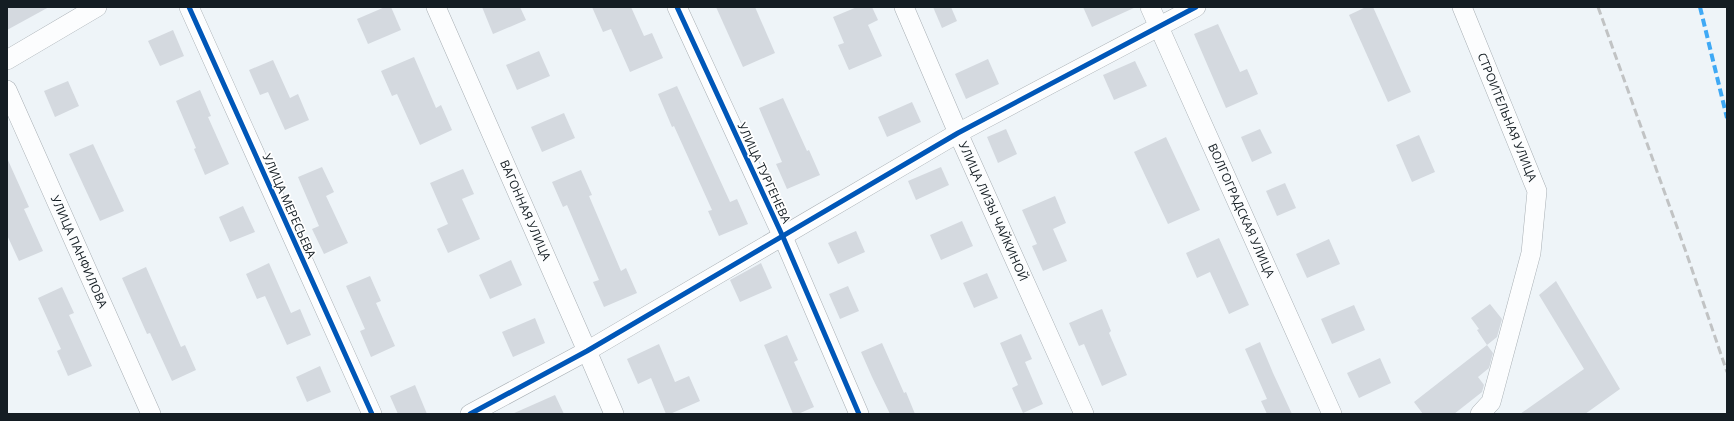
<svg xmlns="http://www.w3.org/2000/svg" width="1734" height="421" viewBox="0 0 1734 421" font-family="'Open Sans',sans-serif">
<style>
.building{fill:#d4d9df}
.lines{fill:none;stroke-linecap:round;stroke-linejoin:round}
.minor-casing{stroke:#a8afb4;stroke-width:20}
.minor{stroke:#fcfdfe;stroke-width:19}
.rail{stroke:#c1c3c4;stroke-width:3;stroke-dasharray:8 4;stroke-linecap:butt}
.quiet{stroke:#3fa9f5;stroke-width:4;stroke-dasharray:8 4;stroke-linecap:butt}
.cycleway-casing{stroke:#fff;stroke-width:8}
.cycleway{stroke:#0057b8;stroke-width:5}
.labels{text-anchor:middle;stroke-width:3.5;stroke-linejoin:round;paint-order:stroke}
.street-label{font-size:12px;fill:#141d23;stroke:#fff}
</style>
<rect width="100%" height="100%" fill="#eef4f8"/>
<g class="building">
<polygon points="7,7 49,7 7,30"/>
<polygon points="385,7 391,7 401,30 368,44 357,19"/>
<polygon points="482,7 520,7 526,20 493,34"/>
<polygon points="592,7 631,7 644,36 652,33 663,58 630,72 611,29 603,32"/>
<polygon points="716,7 755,7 775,53 743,67"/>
<polygon points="857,7 872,7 878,20 868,25 882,56 849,70 838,45 844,43 833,17"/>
<polygon points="933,7 951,7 957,21 942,28"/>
<polygon points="1083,7 1136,7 1092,27"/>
<polygon points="1366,7 1373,7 1411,92 1388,102 1349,15"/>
<polygon points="1218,24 1240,72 1247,69 1258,94 1226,108 1194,34"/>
<polygon points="173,30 184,56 160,66 148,41"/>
<polygon points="539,51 550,76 517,90 506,65"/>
<polygon points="414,57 436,108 441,105 452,130 420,145 397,94 392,96 381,71"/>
<polygon points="988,59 999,84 966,99 955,74"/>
<polygon points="273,60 290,98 298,94 309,120 285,130 268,92 260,95 249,70"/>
<polygon points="1135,61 1147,86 1114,100 1103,75"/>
<polygon points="68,81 79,106 55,117 44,91"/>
<polygon points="677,86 730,202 737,199 748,224 719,236 708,211 712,210 674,126 672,127 658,94"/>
<polygon points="200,90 211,116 208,117 229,164 205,175 194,149 196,148 176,101"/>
<polygon points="783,98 807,151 809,150 820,175 787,189 776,164 782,162 759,108"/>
<polygon points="912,102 921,122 887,137 878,117"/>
<polygon points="564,113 575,138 542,152 531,127"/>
<polygon points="1006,129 1017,154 998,163 987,137"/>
<polygon points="1260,129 1272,153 1252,162 1241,137"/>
<polygon points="1419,135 1435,172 1412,182 1396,145"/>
<polygon points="1166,137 1200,210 1168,224 1134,152"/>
<polygon points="93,144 124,211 100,221 69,154"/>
<polygon points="7,158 29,207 24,209 43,251 19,261 7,235"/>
<polygon points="322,167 334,192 326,196 348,243 324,254 312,229 319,226 298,177"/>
<polygon points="941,167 949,185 916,200 908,181"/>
<polygon points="463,169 474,194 462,199 480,239 448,253 437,229 448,224 430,183"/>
<polygon points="581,170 592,195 589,196 621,271 626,268 637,293 604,307 593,282 599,280 567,205 563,207 552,182"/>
<polygon points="1285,183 1296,208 1277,216 1266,191"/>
<polygon points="1055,196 1066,223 1053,229 1067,261 1043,271 1032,246 1037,244 1022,210"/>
<polygon points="243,206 255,232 230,242 219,217"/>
<polygon points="962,221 973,246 941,260 930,235"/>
<polygon points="856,231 865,252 838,264 828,243"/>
<polygon points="1219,238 1249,305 1229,314 1210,272 1197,278 1186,253"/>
<polygon points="1329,239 1340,264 1307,278 1296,254"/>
<polygon points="511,260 522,285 490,299 479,275"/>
<polygon points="269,263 291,313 300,309 311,335 287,345 265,296 257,299 246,274"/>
<polygon points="761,263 772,288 740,302 730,280"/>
<polygon points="146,267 181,347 185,345 196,370 172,381 150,333 147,334 122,278"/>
<polygon points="987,273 998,298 974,308 963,283"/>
<polygon points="370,276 381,301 376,303 395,346 371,357 360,331 365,329 346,286"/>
<polygon points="1556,281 1620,389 1585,414 1520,414 1584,369 1539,295"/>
<polygon points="848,286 859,311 840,319 829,294"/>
<polygon points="62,287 74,313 69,315 92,366 68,376 57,351 61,349 38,298"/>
<polygon points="1490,304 1502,319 1497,337 1487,345 1477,330 1479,329 1471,318"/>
<polygon points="1354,305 1365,330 1332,344 1321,319"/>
<polygon points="1102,309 1111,331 1109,333 1127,375 1102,386 1084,344 1079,346 1069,323"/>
<polygon points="535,318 545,343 513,357 502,332"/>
<polygon points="1021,334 1032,359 1025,362 1043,404 1023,413 1012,388 1018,385 1000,343"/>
<polygon points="787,335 798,360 794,362 814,407 798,414 793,414 764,345"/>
<polygon points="1260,342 1273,373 1292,414 1267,414 1261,401 1267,399 1245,349"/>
<polygon points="882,343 904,393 906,392 915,414 890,414 872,377 861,352"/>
<polygon points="659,344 675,382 689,376 700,401 670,414 666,414 651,378 638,384 627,359"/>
<polygon points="1487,345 1493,353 1489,368 1478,377 1484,385 1482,392 1454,414 1423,414 1414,402"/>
<polygon points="1380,358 1391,383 1359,398 1347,373"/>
<polygon points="320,366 331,392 307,402 296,377"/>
<polygon points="415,385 427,414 398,414 390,396"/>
<polygon points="555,395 564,414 512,414"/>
</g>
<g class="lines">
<g class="minor-casing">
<g id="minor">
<polyline points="189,7 372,414"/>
<path id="s1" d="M436,7l151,344 27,63"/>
<polyline points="677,7 783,237 859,414"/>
<path id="s2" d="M904,7l54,126 126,281"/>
<path id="s3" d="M1150,7l182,407"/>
<path id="s4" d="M1462,7l75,184 -6,62 -40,149 -11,12"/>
<polyline points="7,60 97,7"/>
<path id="s5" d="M7,90l144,324"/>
<polyline points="470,414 587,351 958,133 1196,7"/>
</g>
</g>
<use href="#minor" class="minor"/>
<polyline class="rail" points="1598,7 1686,252 1727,372"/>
<polyline class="quiet" points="1700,7 1727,118"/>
<g class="cycleway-casing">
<g id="cycleway">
<polyline points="189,7 372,414"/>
<polyline points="677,7 783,237 859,414"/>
<polyline points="470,414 587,351 958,133 1196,7"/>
</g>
</g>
<use href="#cycleway" class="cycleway"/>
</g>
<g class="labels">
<g class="street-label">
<text dy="4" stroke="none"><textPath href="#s4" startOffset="119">СТРОИТЕЛЬНАЯ УЛИЦА</textPath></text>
<text transform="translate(764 173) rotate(65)" y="4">УЛИЦА ТУРГЕНЕВА</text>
<text transform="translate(289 206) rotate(66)" y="4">УЛИЦА МЕРЕСЬЕВА</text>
<text dy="4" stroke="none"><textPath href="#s1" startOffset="222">ВАГОННАЯ УЛИЦА</textPath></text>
<text dy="4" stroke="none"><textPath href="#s3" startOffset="223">ВОЛГОГРАДСКАЯ УЛИЦА</textPath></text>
<text dy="4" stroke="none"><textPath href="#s2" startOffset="223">УЛИЦА ЛИЗЫ ЧАЙКИНОЙ</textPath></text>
<text dy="4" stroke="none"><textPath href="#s5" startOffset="177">УЛИЦА ПАНФИЛОВА</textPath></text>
</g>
</g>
<rect width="1734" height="421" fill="none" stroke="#141d23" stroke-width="16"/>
</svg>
